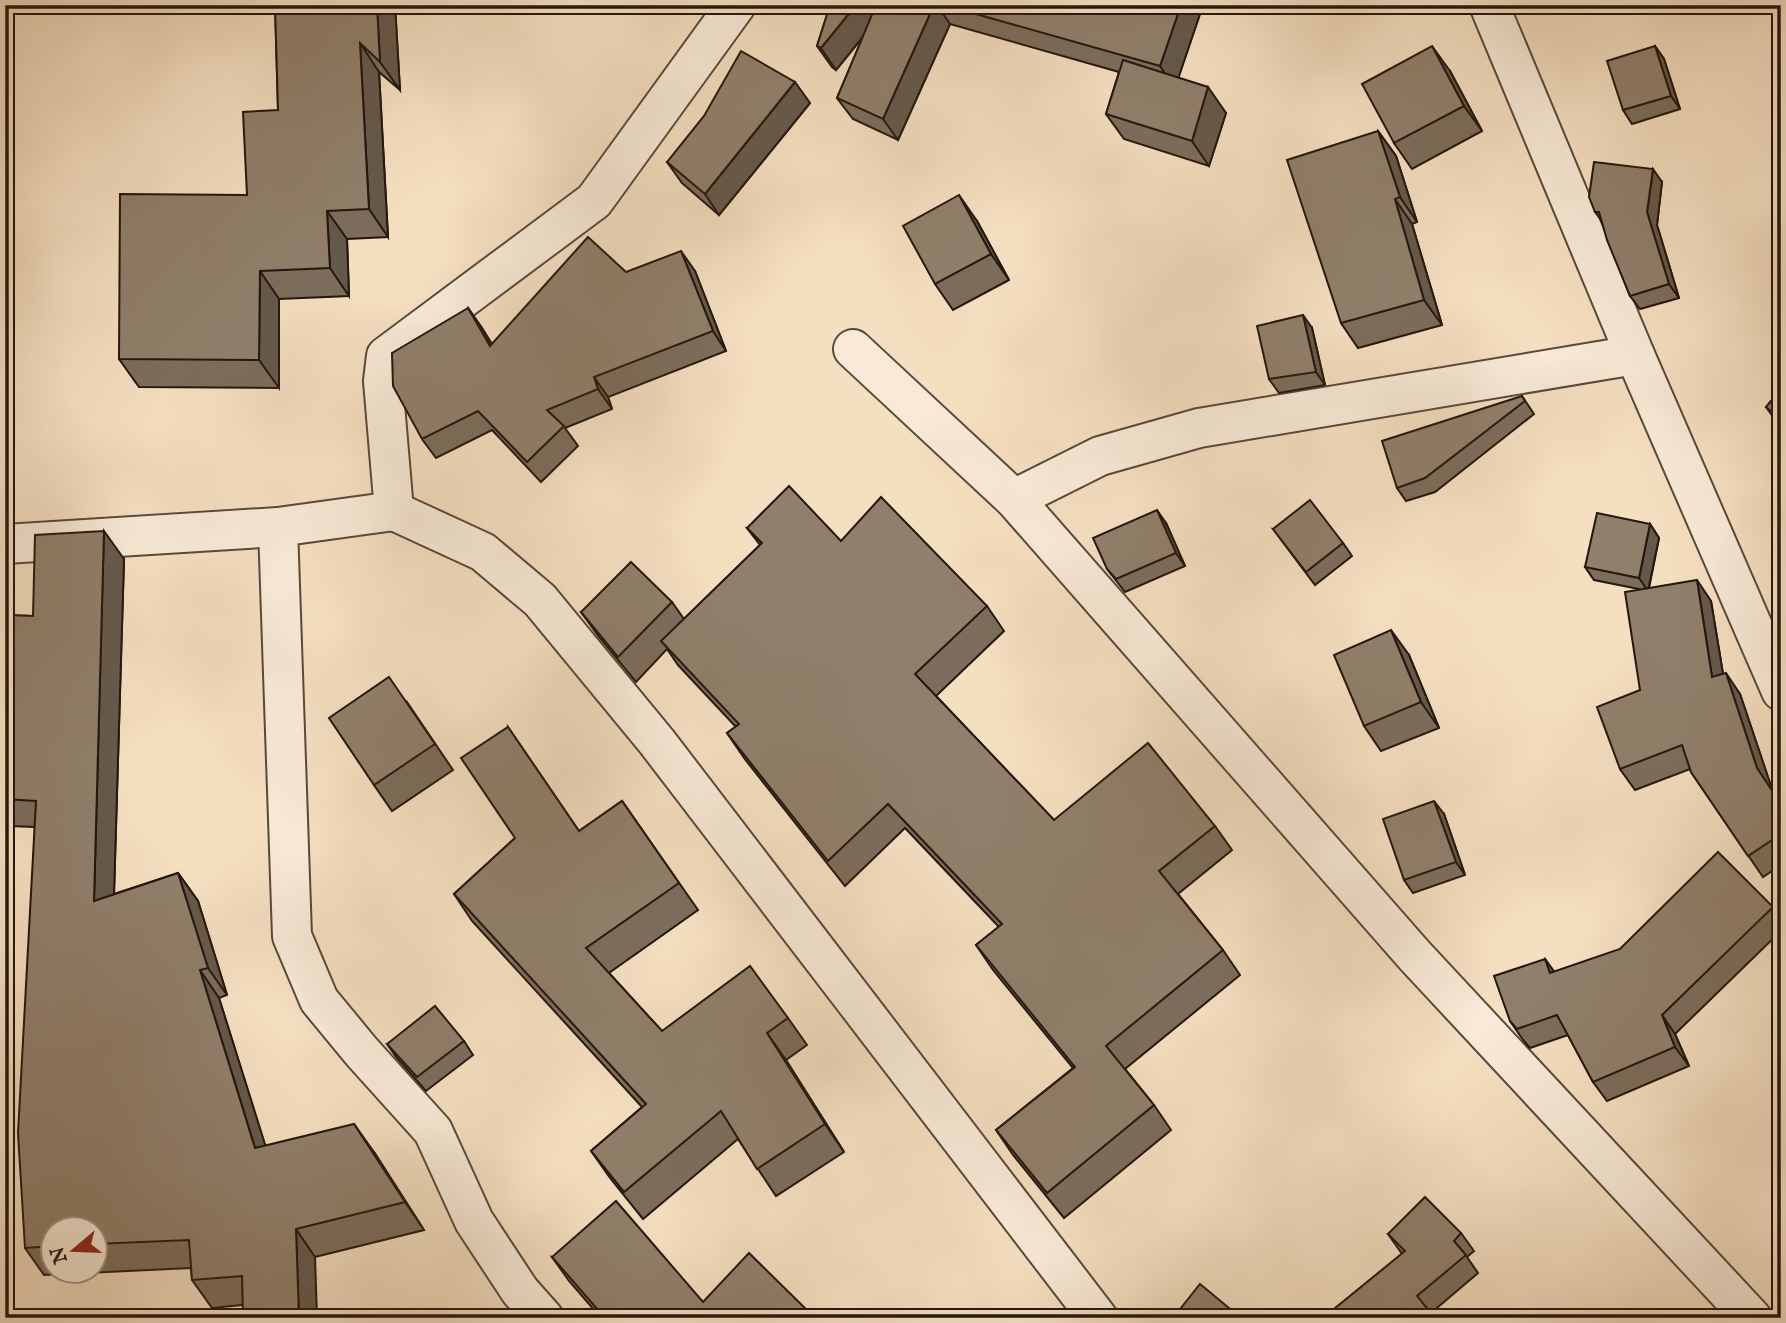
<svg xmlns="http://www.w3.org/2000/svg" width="1786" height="1323" viewBox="0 0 1786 1323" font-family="'IM FELL English',serif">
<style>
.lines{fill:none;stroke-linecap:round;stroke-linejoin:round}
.minor-casing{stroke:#58493b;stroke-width:42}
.minor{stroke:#f8ead7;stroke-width:38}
.wall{fill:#7c6d5c;stroke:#23170e;stroke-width:2;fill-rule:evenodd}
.shaded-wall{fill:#65594b;stroke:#23170e;stroke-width:2}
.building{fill:#907f6b;stroke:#23170e;stroke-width:2}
</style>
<rect width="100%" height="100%" fill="#f5dfc1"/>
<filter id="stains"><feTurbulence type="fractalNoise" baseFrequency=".00286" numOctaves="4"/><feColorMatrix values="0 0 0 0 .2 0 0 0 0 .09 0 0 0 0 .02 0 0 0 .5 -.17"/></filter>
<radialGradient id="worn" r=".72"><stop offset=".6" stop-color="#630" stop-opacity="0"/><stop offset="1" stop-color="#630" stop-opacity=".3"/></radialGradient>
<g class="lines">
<g class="minor-casing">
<g id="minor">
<polyline points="1489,5 1635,355 1781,691"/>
<polyline points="853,349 1014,499 1415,956 1752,1318"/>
<polyline points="1014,499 1100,456 1199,428 1635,355"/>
<polyline points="394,511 483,552 540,600 657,742 1098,1318"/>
<polyline points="278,527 292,936 319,1000 361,1051 433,1131 474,1221 520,1291 544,1318"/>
<polyline points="5,544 278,527 394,511 383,381 386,356 594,201 736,5"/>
</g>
</g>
<use href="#minor" class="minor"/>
</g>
<g class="wall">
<polygon points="275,5 395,5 400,90 379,72 388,237 347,239 349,296 279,299 279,388 139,387 119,359 247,195 278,110"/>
<polygon points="824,5 1203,5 1178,78 1226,113 1209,166 1124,139 1106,114 1119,72 950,24 898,140 853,119 837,98 863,37 836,70 832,67 817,46 829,9"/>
<polygon points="1655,46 1664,59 1680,109 1632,124 1623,110"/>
<polygon points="1450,71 1482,131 1412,169 1394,143"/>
<polygon points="810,103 719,215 682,183 667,162"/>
<polygon points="1378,131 1396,156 1417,222 1412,224 1442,325 1358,348 1341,323"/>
<polygon points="1662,182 1657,225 1679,298 1640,309 1630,296 1601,220 1595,212"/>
<polygon points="977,221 1009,280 953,310 935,284"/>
<polygon points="695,271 726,351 608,397 612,409 565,428 578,446 541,482 492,430 436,458 422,439 468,308 482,328 492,344 626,272"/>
<polygon points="1312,328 1325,385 1279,393 1269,379"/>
<polygon points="1781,389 1781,428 1766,407"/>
<polygon points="1522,396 1534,414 1435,492 1406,501 1397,488"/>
<polygon points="1166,523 1185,566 1125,592 1107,569"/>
<polygon points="1650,524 1659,538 1649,588 1711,601 1723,674 1740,694 1772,789 1781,803 1781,865 1763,877 1691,772 1690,769 1635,790 1620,769 1640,690 1639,589 1594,580 1585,567"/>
<polygon points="747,528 841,541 987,606 1004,631 936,696 1054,820 1215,826 1232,850 1178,894 1223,950 1240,975 1125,1069 1154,1105 1171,1130 1064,1218 1013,1155 996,1130 1073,1068 993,970 976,945 999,927 905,828 845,886 744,758 727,733 736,727 678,665 667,649 636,682 599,637 581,612 672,602 684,619 760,545"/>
<polygon points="1273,529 1343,543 1352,556 1315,585"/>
<path d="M124,559l-10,335 64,-21 20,28 29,94 -8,3 46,148 109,6 50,78 -109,27 -73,48 -30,3 -20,-28 -1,-12 -147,7 -19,-27 10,-421 -25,-1 -5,-6v-205l28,1zM52,1228h42v42h-42z"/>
<polygon points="1409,655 1439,728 1381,751 1364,726"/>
<polygon points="407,702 453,770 392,811 374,785"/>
<polygon points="508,727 579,831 622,801 698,910 609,973 662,1031 788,1018 807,1045 786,1060 844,1152 776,1196 738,1139 643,1219 610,1178 591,1151 642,1107 472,921 454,894 515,838"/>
<polygon points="1444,814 1465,875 1413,893 1404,880"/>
<polygon points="1773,907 1781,919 1781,931 1675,1034 1689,1066 1607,1101 1593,1082 1568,1035 1530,1048 1523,1040 1510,1021 1545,959 1554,972"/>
<polygon points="464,1041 473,1055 426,1091 396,1057 387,1044"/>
<polygon points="1461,1233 1474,1251 1467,1257 1478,1273 1431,1313 1323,1318 1402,1254 1388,1234"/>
<polygon points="552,1257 703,1302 815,1318 601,1318 569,1281"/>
</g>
<g class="shaded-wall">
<polygon points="377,5 395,5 400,90 380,62"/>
<polygon points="856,5 888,5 836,70 821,48"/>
<polygon points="934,5 937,5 950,24 898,140 883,119"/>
<polygon points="1181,5 1203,5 1175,88 1160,66"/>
<polygon points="360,43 379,72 388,237 369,209"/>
<polygon points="1432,46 1450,71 1482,131 1464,106"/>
<polygon points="1655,46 1664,59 1680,109 1671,96"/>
<polygon points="795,82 810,103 719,215 705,194"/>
<polygon points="1208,87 1226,113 1209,166 1192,141"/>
<polygon points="1378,131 1396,156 1417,222 1400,197"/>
<polygon points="1653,169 1662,182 1657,225 1679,298 1669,284 1647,212"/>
<polygon points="959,195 977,221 1009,280 991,254"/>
<polygon points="1395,199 1412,224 1442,325 1424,300"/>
<polygon points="327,211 347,239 349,296 330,268"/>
<polygon points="681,251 695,271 726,351 713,331"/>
<polygon points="260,271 279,299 279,388 259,360"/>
<polygon points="468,308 482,328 504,365 490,346"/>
<polygon points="1303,315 1312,328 1325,385 1316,372"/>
<polygon points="594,377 608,397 612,409 598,389"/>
<polygon points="1157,510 1166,523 1185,566 1176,553"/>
<polygon points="1650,524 1659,538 1648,591 1639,578"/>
<polygon points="104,531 124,559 113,928 94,901"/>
<polygon points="1697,580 1711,601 1727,698 1712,677"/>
<polygon points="1391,630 1409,655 1439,728 1421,702"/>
<polygon points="1726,673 1740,694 1772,789 1781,804 1757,768"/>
<polygon points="1434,801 1444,814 1465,875 1456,862"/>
<polygon points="178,873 198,901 227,995 208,968"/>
<polygon points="1545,959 1559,978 1550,973"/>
<polygon points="200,970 219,998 275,1176 255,1148"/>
<polygon points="1662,1015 1675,1034 1689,1066 1675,1047"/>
<polygon points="767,1033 786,1060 844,1152 825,1124"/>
<polygon points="354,1124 374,1152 424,1230 405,1202"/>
<polygon points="296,1229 315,1257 317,1318 299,1318"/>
</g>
<g class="building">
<polygon points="275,5 377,5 380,62 360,43 369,209 327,211 330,268 260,271 259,360 119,359 120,194 247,195 243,112 278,110"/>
<polygon points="830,5 856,5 821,48 817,46"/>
<polygon points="876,5 934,5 883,119 837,98"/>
<polygon points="944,5 1181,5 1160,66"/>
<polygon points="1432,46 1464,106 1394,143 1362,84"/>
<polygon points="1655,46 1671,96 1623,110 1607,61"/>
<polygon points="741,51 795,82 705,194 667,162 704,116"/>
<polygon points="1123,60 1208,87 1192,141 1106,114"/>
<polygon points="1378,131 1400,197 1395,199 1424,300 1341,323 1287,160"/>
<polygon points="1594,162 1653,169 1647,212 1669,284 1630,296 1607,240 1599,212 1595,212 1589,197"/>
<polygon points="959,195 991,254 935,284 903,226"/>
<polygon points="588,237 626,272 681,251 713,331 594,377 598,389 547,410 564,426 527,462 478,411 422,439 393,386 392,353 468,308 490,346"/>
<polygon points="1303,315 1316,372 1269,379 1257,326"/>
<polygon points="1781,389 1781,419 1766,407"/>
<polygon points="1522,396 1525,401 1425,478 1397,488 1382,441"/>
<polygon points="789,486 841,541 881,497 987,606 915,674 1054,820 1148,743 1215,826 1159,871 1223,950 1106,1046 1154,1105 1047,1193 996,1130 1075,1067 976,945 1002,924 888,804 828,861 727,733 739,724 661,641 762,543 747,528"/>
<polygon points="1310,500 1343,543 1306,572 1273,529"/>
<polygon points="1157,510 1176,553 1116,579 1107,569 1093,538"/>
<polygon points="1597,513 1650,524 1639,578 1585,567"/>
<polygon points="104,531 94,901 178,873 208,968 200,970 255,1148 354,1124 405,1202 296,1229 299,1318 243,1318 242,1276 192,1280 189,1240 94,1244 94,1228 52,1228 52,1246 25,1248 18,1133 36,801 5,799 5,615 33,616 35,535"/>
<polygon points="631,562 672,602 618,657 581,612"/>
<polygon points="1697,580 1712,677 1726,673 1757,768 1781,804 1781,834 1748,856 1691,772 1682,745 1620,769 1597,707 1640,690 1625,592"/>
<polygon points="1391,630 1421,702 1364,726 1334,655"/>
<polygon points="389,677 435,744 374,785 329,718"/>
<polygon points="508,727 579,831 622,801 679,883 586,948 662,1031 750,966 788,1018 767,1033 825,1124 757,1169 721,1111 624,1192 591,1151 646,1104 454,894 515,838 461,758"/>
<polygon points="1434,801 1456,862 1404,880 1383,819"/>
<polygon points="1718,852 1773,907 1662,1015 1675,1047 1593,1082 1557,1015 1517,1029 1510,1021 1494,976 1545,959 1550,973 1620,949"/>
<polygon points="435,1006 464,1041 417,1077 387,1044"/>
<polygon points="1425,1197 1461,1233 1454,1241 1466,1255 1417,1296 1435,1318 1323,1318 1405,1251 1388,1234"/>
<polygon points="616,1201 703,1302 749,1253 815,1318 605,1318 552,1257"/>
<polygon points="1200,1284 1241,1318 1173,1318"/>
</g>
<rect width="1786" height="1323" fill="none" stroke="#f5dfc1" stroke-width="28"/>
<rect x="7" y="7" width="1772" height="1309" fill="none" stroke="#23170e" stroke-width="3.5"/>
<rect x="14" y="14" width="1758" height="1295" fill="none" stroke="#23170e" stroke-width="2"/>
<g transform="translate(74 1250) rotate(251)"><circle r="33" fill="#f8ead7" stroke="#a39687" stroke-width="2"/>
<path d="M0-5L12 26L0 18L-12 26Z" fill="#8f2418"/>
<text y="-10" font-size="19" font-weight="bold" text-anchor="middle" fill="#23170e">N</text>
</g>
<rect width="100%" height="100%" filter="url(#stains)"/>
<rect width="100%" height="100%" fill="url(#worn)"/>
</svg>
